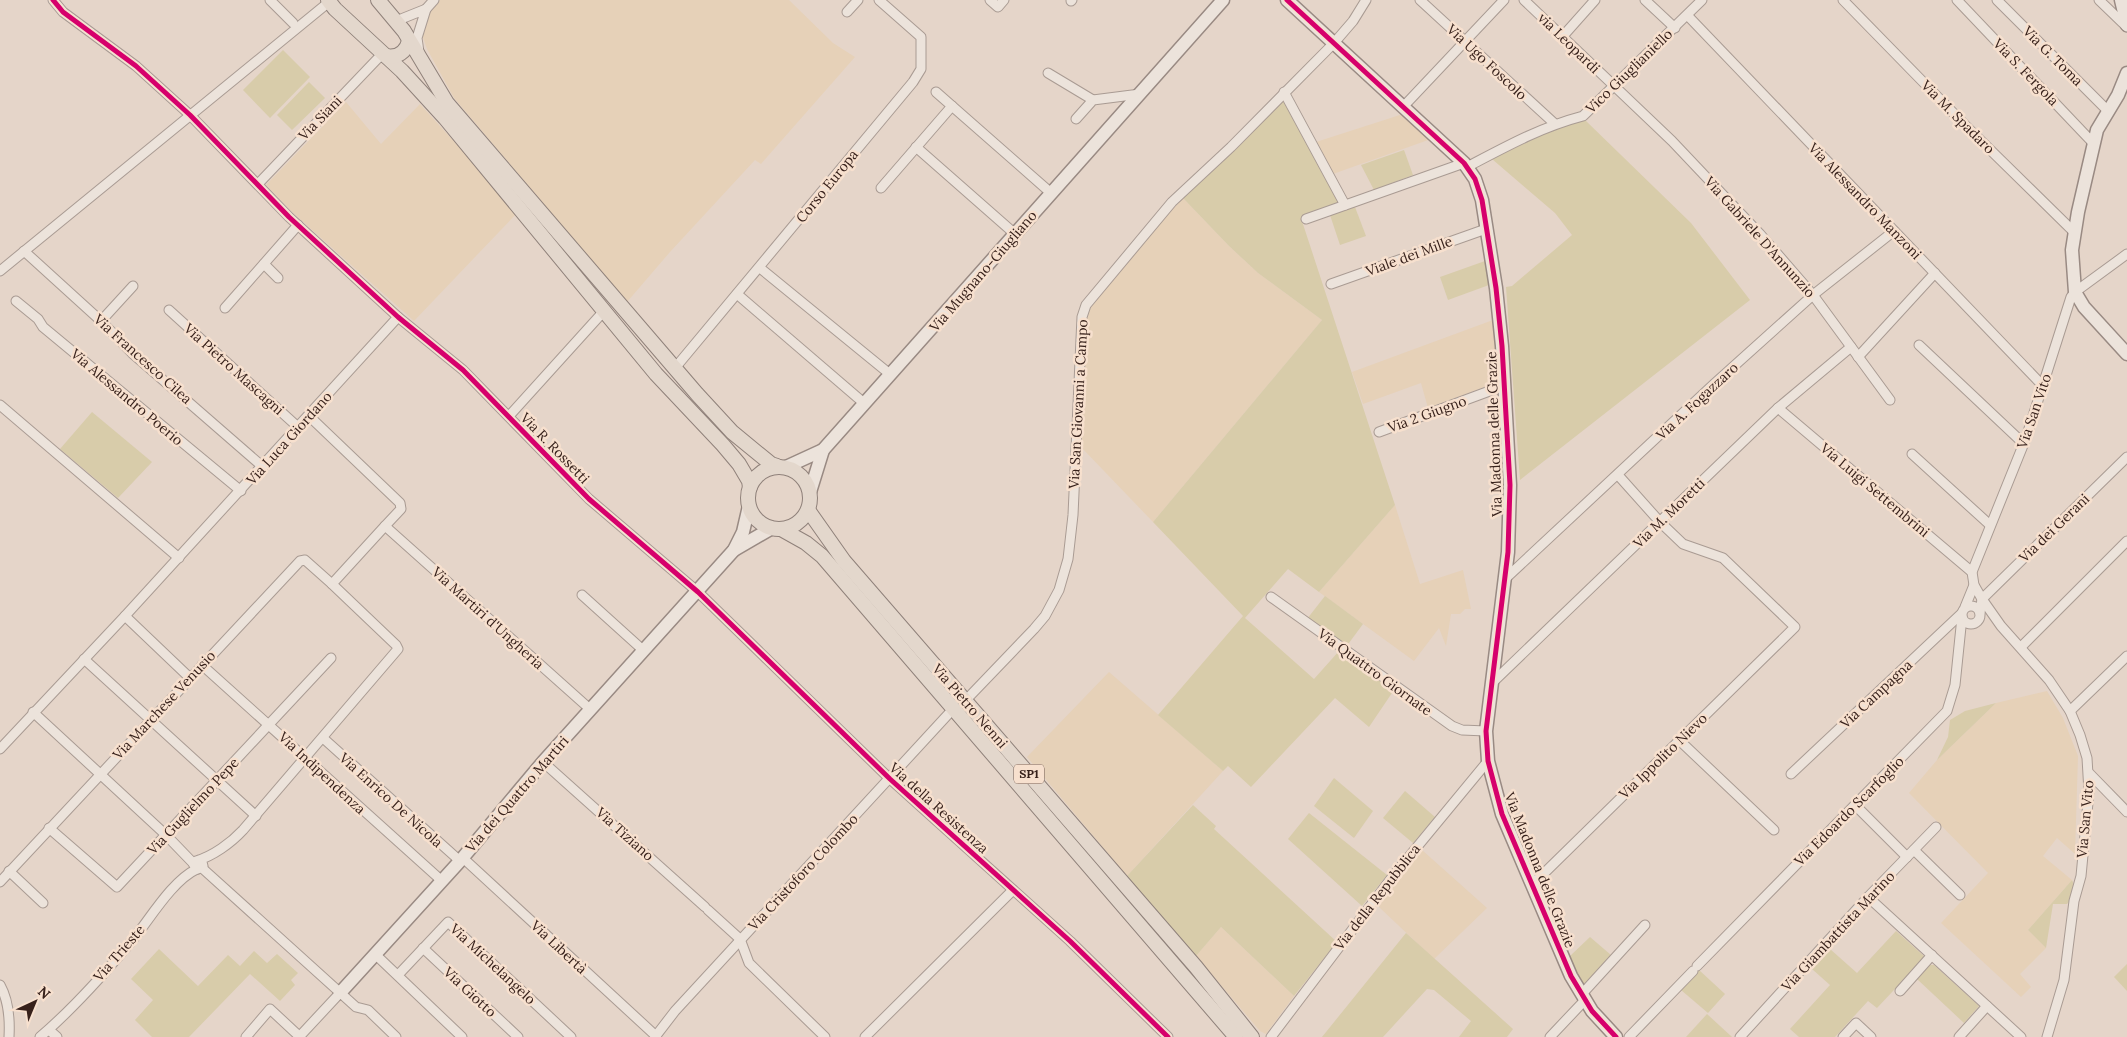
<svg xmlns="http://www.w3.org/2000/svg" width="2127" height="1037" viewBox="0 0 2127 1037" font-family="Lora,serif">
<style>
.farmland{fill:#e6d1b8}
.green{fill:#d8ccaa}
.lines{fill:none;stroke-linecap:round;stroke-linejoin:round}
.street-casing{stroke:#a99b93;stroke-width:11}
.secondary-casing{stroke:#998a83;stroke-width:15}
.primary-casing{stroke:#8f817a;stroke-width:16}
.street{stroke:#ece3db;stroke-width:9}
.secondary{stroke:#ece3db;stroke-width:12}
.primary{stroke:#e3d7cc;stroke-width:14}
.cycleway-casing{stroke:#f7e0ce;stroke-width:8}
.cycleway{stroke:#d6006c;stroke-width:5}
.labels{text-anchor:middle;stroke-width:5;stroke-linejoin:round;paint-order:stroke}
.shield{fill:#f7e0ce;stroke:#715a51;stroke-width:1}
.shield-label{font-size:12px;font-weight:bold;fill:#37211b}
.street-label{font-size:14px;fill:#37211b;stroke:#f7e0ce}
</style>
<rect width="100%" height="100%" fill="#e5d5c9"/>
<g class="farmland">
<polygon points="440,0 789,0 833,43 855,57 761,164 755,160 670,252 627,302 454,98 427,49 421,32 427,14"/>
<polygon points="346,102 381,144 420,104 518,212 414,321 292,212 266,185"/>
<polygon points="1403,114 1431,139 1333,174 1316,142"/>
<polygon points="1183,198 1229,246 1258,273 1322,320 1153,522 1081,447 1087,316 1092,305 1148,237"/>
<polygon points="1493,320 1498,382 1428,408 1421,383 1363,404 1352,372"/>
<polygon points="1395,505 1420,584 1463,570 1471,609 1465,609 1460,614 1451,614 1446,646 1439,628 1414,661 1319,592"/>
<polygon points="1109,672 1223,771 1127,876 1027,757"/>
<polygon points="2047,691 2063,718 2078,756 2075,854 2057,838 2043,856 2072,880 2028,930 2046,948 2020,974 2031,987 2021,997 1941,923 1988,873 1909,793 1937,760 1996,703"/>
<polygon points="1422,850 1487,908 1434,959 1379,907 1379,903"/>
<polygon points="1221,927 1294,996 1266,1034 1260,1031 1196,956"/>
</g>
<g class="green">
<polygon points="283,50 310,77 270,118 243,90"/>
<polygon points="309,82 325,98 292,130 277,115"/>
<polygon points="1284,100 1340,203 1301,218 1395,505 1319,592 1288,569 1245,618 1314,679 1339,651 1394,690 1369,727 1335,698 1251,787 1228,766 1223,771 1158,715 1243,616 1153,522 1322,320 1258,273 1229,246 1183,198 1240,145"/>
<polygon points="1585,120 1691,223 1750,300 1520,480 1506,287 1512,286 1572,235 1555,213 1492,159 1556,128"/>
<polygon points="1404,150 1413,175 1374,190 1361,165"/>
<polygon points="1355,207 1366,236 1340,245 1330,215"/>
<polygon points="1485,261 1489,285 1448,300 1440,277"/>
<polygon points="92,412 152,462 118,498 60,449"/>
<polygon points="1325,596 1363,624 1346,647 1307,619"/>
<polygon points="1996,703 1937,760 1948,737 1950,720 1965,711"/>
<polygon points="1334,778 1373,811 1354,838 1314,806"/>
<polygon points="1405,791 1435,817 1413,843 1383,818"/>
<polygon points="1193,805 1216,826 1214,829 1337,942 1294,996 1221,927 1196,956 1127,876"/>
<polygon points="1309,813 1387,875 1362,906 1288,839"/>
<path d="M2072,880c5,10 1,16 -5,24h-14l-7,44 -18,-18z"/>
<polygon points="1896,931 1925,957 1877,1008 1868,1001 1835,1037 1799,1037 1790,1029 1830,985 1812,969 1830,949 1857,973"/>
<polygon points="1406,933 1513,1029 1507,1037 1459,1037 1471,1021 1434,990 1427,989 1383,1037 1322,1037"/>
<polygon points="1590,937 1611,955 1583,986 1569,957"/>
<polygon points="159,949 198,986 228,955 240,966 254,951 267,963 277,954 298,973 291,980 295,985 280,1001 250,974 189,1037 152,1037 135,1020 153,1000 131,979"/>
<polygon points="2127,964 2127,991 2114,977"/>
<polygon points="1930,965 1934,965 1979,1006 1964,1023 1917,979"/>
<polygon points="1699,970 1725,994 1708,1013 1681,990"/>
<polygon points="1707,1014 1732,1037 1686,1037"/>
</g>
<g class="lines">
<g class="street-casing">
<g id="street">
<polyline points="53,0 63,12 136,66 190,115 289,217 398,317 463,370 589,499 698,592 890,779 1070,941 1168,1037"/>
<polyline points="270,0 293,23"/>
<polyline points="990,0 998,7 1004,0"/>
<polyline points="1420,0 1555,124"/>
<polyline points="1524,0 1672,141 1760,234 1813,295 1890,400"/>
<polyline points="1645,0 1675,28"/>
<polyline points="1843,0 1969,129 2075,233"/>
<polyline points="1957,0 2094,144"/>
<polyline points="1997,0 2108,111"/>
<polyline points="2099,0 2127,27"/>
<polyline points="1071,1 1072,0"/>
<polyline points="426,9 434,0"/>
<polyline points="847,12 858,0"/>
<polyline points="1688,16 2043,386"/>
<polyline points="396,21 426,9 417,38 419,52"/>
<polyline points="1563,36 1595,0"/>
<polyline points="1048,73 1093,100"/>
<polyline points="936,92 1051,193"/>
<polyline points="1284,92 1345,205"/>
<polyline points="1403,107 1504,0"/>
<polyline points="1076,119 1093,100 1140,94"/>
<polyline points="916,147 1015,234"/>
<path d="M1467,167c38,-20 74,-40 116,-51l119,-116"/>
<polyline points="258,184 383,53"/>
<polyline points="881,188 952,106"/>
<polyline points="1306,219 1464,163"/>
<polyline points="24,251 101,321 132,353 263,467"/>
<polyline points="264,264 278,278"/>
<polyline points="760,268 891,375"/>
<polyline points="0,271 329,2"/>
<polyline points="1331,284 1486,229"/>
<polyline points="737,294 865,404"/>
<polyline points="16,301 38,319 43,327 241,491"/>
<polyline points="225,308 298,225"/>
<polyline points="169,310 299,428"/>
<polyline points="101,321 133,286"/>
<polyline points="1919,345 2024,444"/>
<polyline points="1858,357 1935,273"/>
<polyline points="675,368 913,82 921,69 921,37 879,0"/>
<polyline points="0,405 179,558"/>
<polyline points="1778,408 1972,572"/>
<polyline points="309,416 400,503 401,509 385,526 591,710"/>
<polyline points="509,416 604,311"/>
<polyline points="1379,432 1503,386"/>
<polyline points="1912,454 1990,525"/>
<polyline points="1505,579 1714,384 1813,295 1894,231"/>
<polyline points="582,595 644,651"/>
<polyline points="1271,597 1452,726 1462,730 1486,731"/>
<circle cx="1971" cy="615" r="9"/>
<polyline points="1965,607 1974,585"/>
<polyline points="1980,613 1982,599 2127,457"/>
<polyline points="125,616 190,678"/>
<polyline points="2021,647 2127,541"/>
<polyline points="84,659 256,816"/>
<polyline points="202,665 442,881"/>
<polyline points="1492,683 1778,408 1851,347"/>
<polyline points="965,701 1034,629 1045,616 1059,590 1068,559 1073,515 1082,317 1086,305 1172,202 1231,147 1334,43 1353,21 1366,0"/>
<polyline points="2070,711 2127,656"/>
<polyline points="33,712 166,835 194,864"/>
<polyline points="323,738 460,861"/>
<polyline points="1679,740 1774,830"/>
<polyline points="0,749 125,616 398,317"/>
<polyline points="543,762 705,907"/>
<polyline points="2089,773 2127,812"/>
<polyline points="1791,774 1961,614"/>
<polyline points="1855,805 1907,857"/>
<polyline points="49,828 117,887 331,658"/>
<polyline points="1914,850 1960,895"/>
<polyline points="463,858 656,1036"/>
<path d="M199,860l3,2 1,4 -5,3 -4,-4 2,-4c17,-5 35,-18 47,-31l155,-181 -2,-4 -64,-61 53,-58"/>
<polyline points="202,868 356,1007 368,1010 396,1037"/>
<polyline points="9,871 43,903"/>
<polyline points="0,882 300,561 305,560 332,584"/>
<polyline points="1532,885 1795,627 1723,558 1683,544 1660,522 1618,475"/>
<polyline points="1868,897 2021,1037"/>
<polyline points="708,910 740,939 749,963 825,1037"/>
<polyline points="423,948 518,1037"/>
<polyline points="376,955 462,1037"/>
<polyline points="1697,966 1947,711 1955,685 1962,617"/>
<polyline points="398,975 448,922 571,1037"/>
<path d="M0,985c9,16 10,34 9,52"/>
<polyline points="1900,991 1932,955"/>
<polyline points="1582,994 1645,925"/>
<polyline points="49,1030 57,1037"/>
<path d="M40,1037c35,-30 66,-65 95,-100 16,-20 38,-57 62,-68"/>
<polyline points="246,1037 270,1009 299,1036"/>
<polyline points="299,1037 340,993"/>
<polyline points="655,1037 675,1011 953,709"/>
<polyline points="865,1037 1013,890"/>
<polyline points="1271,1037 1393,876 1488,761"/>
<polyline points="1550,1037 1585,1000"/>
<polyline points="1629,1037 1693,971"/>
<polyline points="1740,1037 1868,897 1936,827"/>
<polyline points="1843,1037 1856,1023 1871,1037"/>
<polyline points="1959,1037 1987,1006"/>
<polyline points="2047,1037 2064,980 2074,901 2081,876 2089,792 2087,758 2080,735 2070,711 2049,680 2001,626 1982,599 1974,585 1972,572 2026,438 2071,297 2075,292 2127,254"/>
</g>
</g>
<g class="secondary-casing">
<g id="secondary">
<polyline points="1287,0 1464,163 1475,179 1482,200 1496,288 1502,346 1510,485 1508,552 1486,731 1488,761 1502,814 1571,976 1592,1011 1616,1037"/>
<polyline points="2121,0 2127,25"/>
<polyline points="2127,73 2118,95 2097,130 2078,212 2072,250 2075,292 2084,307 2127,354"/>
<polyline points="786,467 823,450 1223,0"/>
<polyline points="810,492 823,450"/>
<polyline points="734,550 772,528"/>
<polyline points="340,993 460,861 543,762 734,550 743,532 749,506"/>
</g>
</g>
<g class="primary-casing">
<g id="primary">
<polyline points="328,0 335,9 402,71 445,118 656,374 723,445 739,464 749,481 750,487"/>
<polyline points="378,0 404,31 447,103 697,394 732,432 771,464 777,466"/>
<path d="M386,56c11,2 20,-4 23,-15"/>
<circle cx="779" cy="498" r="31"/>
<polyline points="808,510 844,561 1196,967 1252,1037"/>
<polyline points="781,529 806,543 822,556 1236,1037"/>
</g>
</g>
<use href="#street" class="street"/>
<use href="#secondary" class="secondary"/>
<use href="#primary" class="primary"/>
<g class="cycleway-casing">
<g id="cycleway">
<polyline points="53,0 63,12 136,66 190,115 289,217 398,317 463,370 589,499 698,592 890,779 1070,941 1168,1037"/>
<polyline points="1287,0 1464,163 1475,179 1482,200 1496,288 1502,346 1510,485 1508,552 1486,731 1488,761 1502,814 1571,976 1592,1011 1616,1037"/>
</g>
</g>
<use href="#cycleway" class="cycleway"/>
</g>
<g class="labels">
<rect class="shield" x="1014" y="764.5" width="30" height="19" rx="4"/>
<g class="shield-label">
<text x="1029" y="778">SP1</text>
</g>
<g class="street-label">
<text transform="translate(1569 43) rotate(44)" y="5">via Leopardi</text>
<text transform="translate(2053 56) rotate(45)" y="5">Via G. Toma</text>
<text transform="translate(1487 62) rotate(43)" y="5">Via Ugo Foscolo</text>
<text transform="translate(1629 71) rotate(-44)" y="5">Vico Giuglianiello</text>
<text transform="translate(2026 72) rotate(46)" y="5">Via S. Fergola</text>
<text transform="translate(1958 117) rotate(45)" y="5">Via M. Spadaro</text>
<text transform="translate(320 118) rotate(-46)" y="5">Via Siani</text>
<text transform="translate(827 186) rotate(-51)" y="5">Corso Europa</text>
<text transform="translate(1865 201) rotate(46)" y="5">Via Alessandro Manzoni</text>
<text transform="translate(1760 237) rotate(48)" y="5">Via Gabriele D'Annunzio</text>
<text transform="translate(1409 256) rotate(-20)" y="5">Viale dei Mille</text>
<text transform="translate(983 271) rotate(-49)" y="5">Via Mugnano-Giugliano</text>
<text transform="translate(143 359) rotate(42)" y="5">Via Francesco Cilea</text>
<text transform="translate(234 369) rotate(42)" y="5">Via Pietro Mascagni</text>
<text transform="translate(127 397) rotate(40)" y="5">Via Alessandro Poerio</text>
<text transform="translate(1697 401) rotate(-43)" y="5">Via A. Fogazzaro</text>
<text transform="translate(1078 404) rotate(-87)" y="5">Via San Giovanni a Campo</text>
<text transform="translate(2034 411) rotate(-71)" y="5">Via San Vito</text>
<text transform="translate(1427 414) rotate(-20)" y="5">Via 2 Giugno</text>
<text transform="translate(1494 434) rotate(-92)" y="5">Via Madonna delle Grazie</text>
<text transform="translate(289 438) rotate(-48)" y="5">Via Luca Giordano</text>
<text transform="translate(555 448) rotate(46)" y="5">Via R. Rossetti</text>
<text transform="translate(1875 490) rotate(40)" y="5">Via Luigi Settembrini</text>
<text transform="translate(1669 513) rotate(-44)" y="5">Via M. Moretti</text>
<text transform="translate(2054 528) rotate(-44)" y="5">Via dei Gerani</text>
<text transform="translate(488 618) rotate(42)" y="5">Via Martiri d'Ungheria</text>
<text transform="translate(1375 672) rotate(36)" y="5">Via Quattro Giornate</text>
<text transform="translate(1876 694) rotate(-43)" y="5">Via Campagna</text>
<text transform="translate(164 705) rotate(-47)" y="5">Via Marchese Venusio</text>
<text transform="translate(970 706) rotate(49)" y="5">Via Pietro Nenni</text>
<text transform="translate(1663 756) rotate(-44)" y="5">Via Ippolito Nievo</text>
<text transform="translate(322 773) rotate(43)" y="5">Via Indipendenza</text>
<text transform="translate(517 794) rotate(-49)" y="5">Via dei Quattro Martiri</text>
<text transform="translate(391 800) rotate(42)" y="5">Via Enrico De Nicola</text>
<text transform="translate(193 806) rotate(-47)" y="5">Via Guglielmo Pepe</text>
<text transform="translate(939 808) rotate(42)" y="5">Via della Resistenza</text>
<text transform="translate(1849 811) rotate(-45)" y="5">Via Edoardo Scarfoglio</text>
<text transform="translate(2085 819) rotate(-85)" y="5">Via San Vito</text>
<text transform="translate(625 834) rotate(42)" y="5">Via Tiziano</text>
<text transform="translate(1540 870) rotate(68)" y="5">Via Madonna delle Grazie</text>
<text transform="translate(803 872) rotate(-47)" y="5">Via Cristoforo Colombo</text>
<text transform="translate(1377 897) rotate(-52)" y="5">Via della Repubblica</text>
<text transform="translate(1838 931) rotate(-47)" y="5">Via Giambattista Marino</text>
<text transform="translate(559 947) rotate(43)" y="5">Via Libertà</text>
<text transform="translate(119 953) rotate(-49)" y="5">Via Trieste</text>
<text transform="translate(493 964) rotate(43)" y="5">Via Michelangelo</text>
<text transform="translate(470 992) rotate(43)" y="5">Via Giotto</text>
</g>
</g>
<g transform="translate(35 1002) rotate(44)" stroke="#f7e0ce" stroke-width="4" paint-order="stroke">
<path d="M0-4L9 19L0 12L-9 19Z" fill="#37211b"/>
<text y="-8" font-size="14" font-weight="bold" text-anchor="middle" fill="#37211b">N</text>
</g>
</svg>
